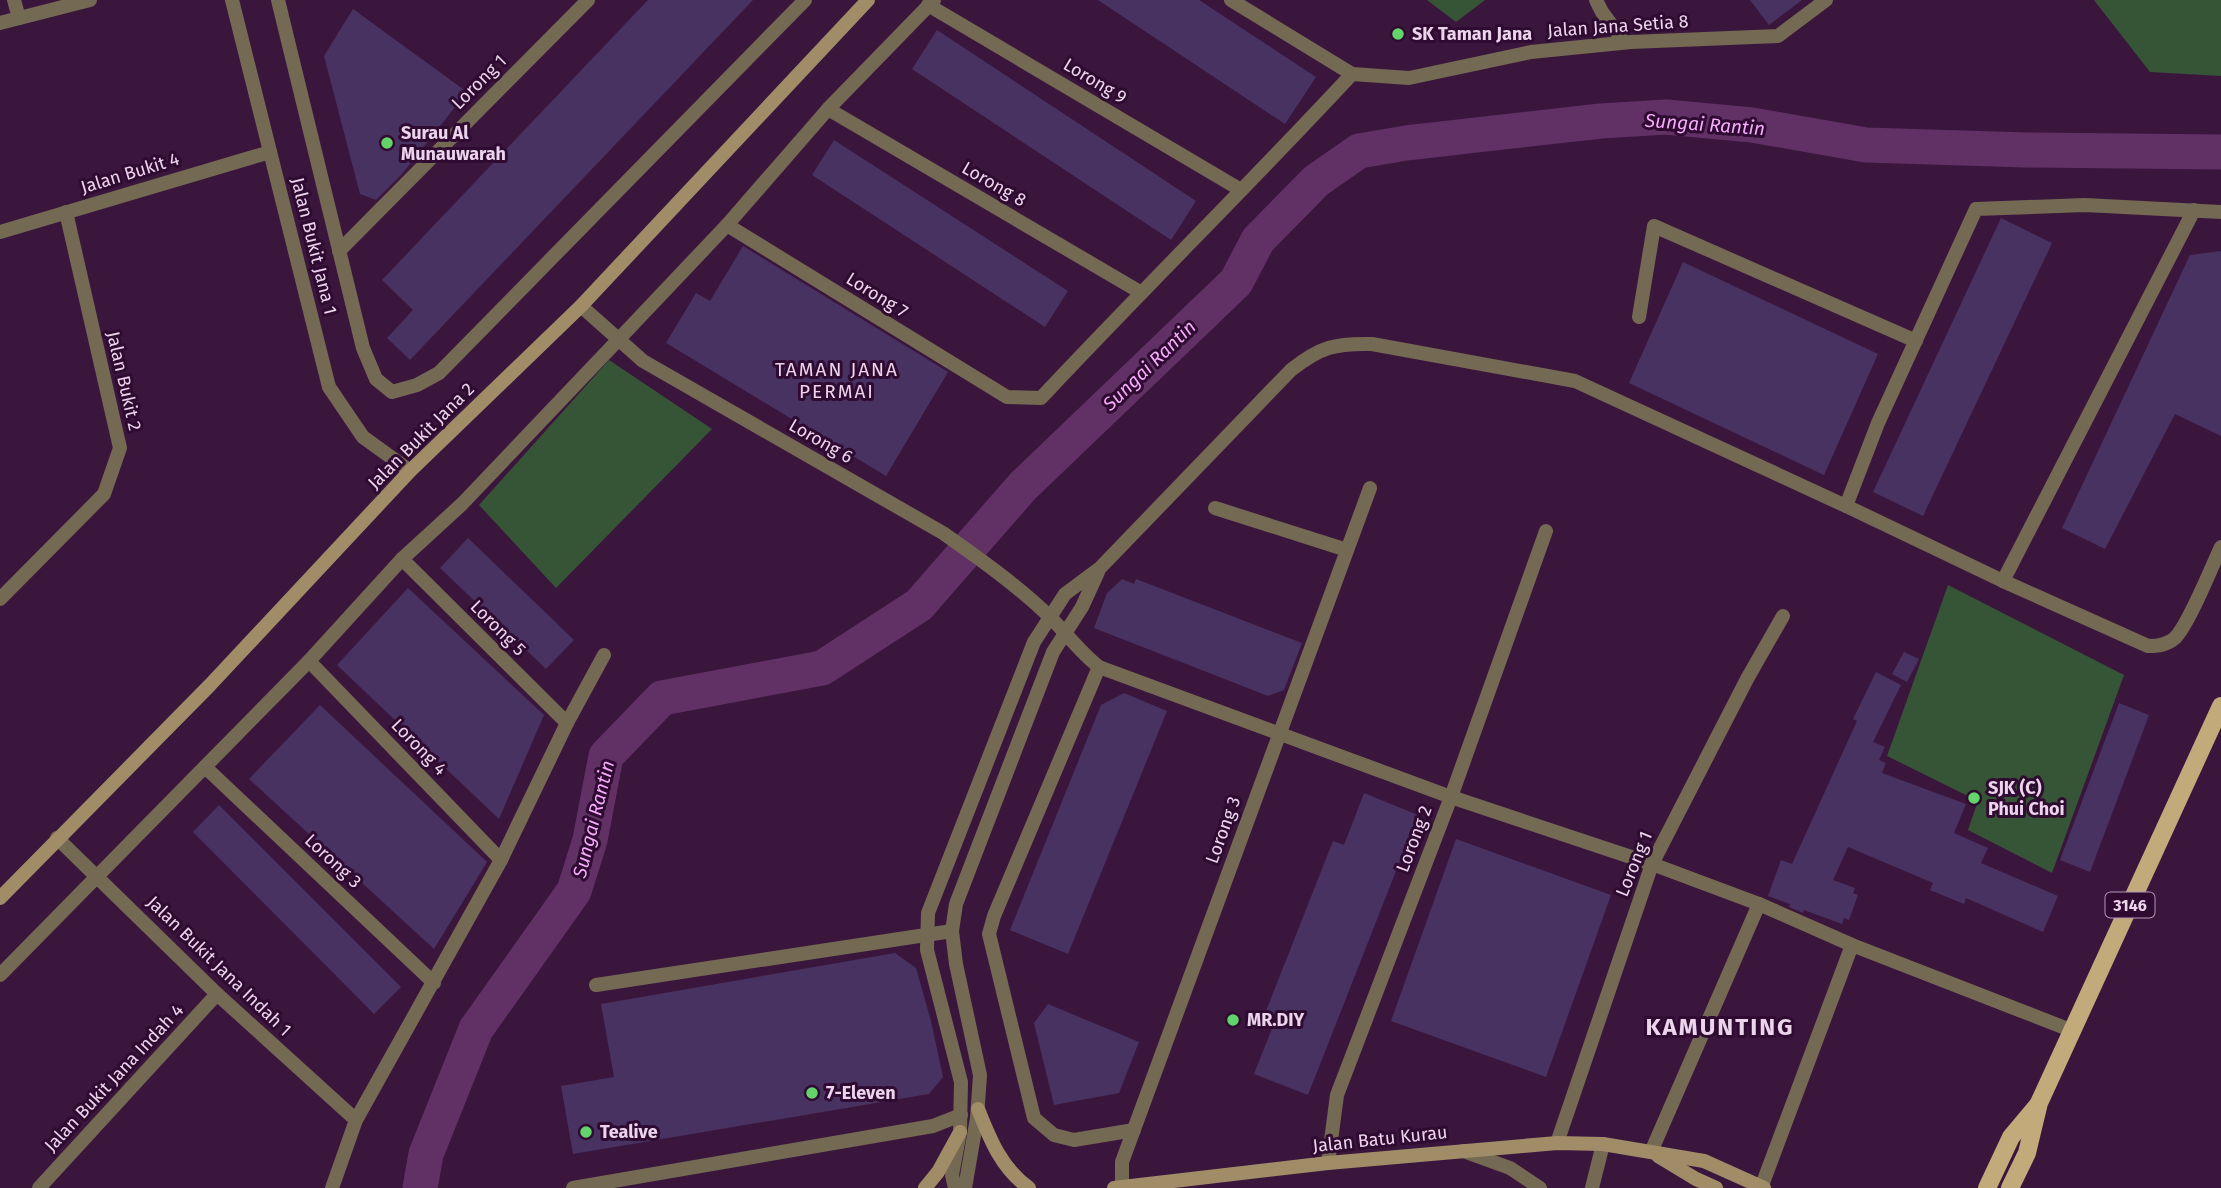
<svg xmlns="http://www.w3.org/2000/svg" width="2221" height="1188" viewBox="0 0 2221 1188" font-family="'Fira Sans',sans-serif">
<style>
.green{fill:#365536}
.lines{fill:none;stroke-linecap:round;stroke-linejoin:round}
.river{stroke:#613165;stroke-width:35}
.building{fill:#483261}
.street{stroke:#746952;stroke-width:14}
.secondary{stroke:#a08d68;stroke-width:14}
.primary{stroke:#c2aa7a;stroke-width:18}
.poi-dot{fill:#63d469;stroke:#2f0b32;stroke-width:2.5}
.labels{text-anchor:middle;stroke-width:6;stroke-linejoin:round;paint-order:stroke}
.shield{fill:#2f0b32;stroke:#b398b5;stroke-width:2}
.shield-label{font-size:16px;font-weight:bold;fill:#ecd4ed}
.street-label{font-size:18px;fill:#ecd4ed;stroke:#2f0b32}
.poi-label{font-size:18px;font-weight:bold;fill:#ecd4ed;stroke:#2f0b32;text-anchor:start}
.water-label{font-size:19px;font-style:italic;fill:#f5acfa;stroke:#2f0b32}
.neighbourhood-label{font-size:19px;letter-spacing:2px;fill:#ecd4ed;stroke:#2f0b32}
.district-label{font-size:24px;font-weight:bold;letter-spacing:2px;fill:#ecd4ed;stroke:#2f0b32}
</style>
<rect width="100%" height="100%" fill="#3a163d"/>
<g class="green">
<polygon points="1427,0 1485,0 1456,22"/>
<polygon points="2094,0 2221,0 2221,76 2150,72"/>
<polygon points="609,360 712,429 556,588 479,505"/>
<polygon points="1948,585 2124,675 2052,873 1968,830 1978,801 1887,756"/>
</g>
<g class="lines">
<polyline class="river" points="420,1188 426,1154 476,1029 574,891 590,840 606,756 662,698 822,668 919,605 1023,486 1236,282 1258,240 1316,181 1359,151 1406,143 1601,121 1666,117 1752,125 1866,145 2027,150 2221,152"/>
</g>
<g class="building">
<polygon points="648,0 753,0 410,360 387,338 413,310 382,280"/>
<polygon points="1098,0 1199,0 1316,77 1285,124"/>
<polygon points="1750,0 1802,0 1769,25"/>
<polygon points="353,9 467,92 402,174 376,200 360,194 324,56"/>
<polygon points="937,30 1196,201 1171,240 912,69"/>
<polygon points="834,140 1068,291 1045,327 812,175"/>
<polygon points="2001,218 2052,243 1923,516 1873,492"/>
<polygon points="743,246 948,372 886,476 666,343 696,293 710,301"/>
<polygon points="2221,251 2221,436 2175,414 2105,549 2062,528 2190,255"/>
<polygon points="1683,262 1878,354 1824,475 1629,383"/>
<polygon points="468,538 574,640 546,669 440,568"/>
<polygon points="1122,579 1134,584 1136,579 1302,643 1284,690 1268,696 1094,628 1107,593"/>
<polygon points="408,588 544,715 499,819 337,665"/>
<polygon points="1904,652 1919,659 1907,682 1892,674"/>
<polygon points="1876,672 1901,685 1873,742 1885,747 1879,760 1886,763 1882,773 1966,804 1954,833 1988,848 1981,863 2058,896 2043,932 1966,898 1964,904 1930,890 1933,883 1848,847 1833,880 1855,888 1853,893 1858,895 1849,920 1844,918 1842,924 1804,910 1803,913 1789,907 1790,904 1768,896 1781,860 1792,864 1857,721 1853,719"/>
<polygon points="1124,693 1167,711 1068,954 1010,930 1101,705"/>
<polygon points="2119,703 2149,715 2090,872 2060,860"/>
<polygon points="320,705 487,862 434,949 249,779"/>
<polygon points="1364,793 1418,815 1308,1095 1254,1074 1277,1016 1266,1011 1333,841 1344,845"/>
<polygon points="219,805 401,987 374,1014 193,832"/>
<polygon points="1456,839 1611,895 1546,1077 1391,1021"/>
<polygon points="895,953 916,968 931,1021 943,1077 929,1094 573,1154 561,1086 614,1077 601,1004"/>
<polygon points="1048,1004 1139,1042 1119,1093 1054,1105 1034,1023"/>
</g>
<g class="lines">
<g class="street">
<polyline points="14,0 19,18"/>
<polyline points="232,0 329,387 363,437 410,471"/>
<polyline points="278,0 363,348 376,379 392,392 417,385 439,373 805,0"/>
<polyline points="1231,0 1352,74 1409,78 1531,52 1631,42 1778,36 1826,0"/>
<polyline points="1596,0 1602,12 1624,42"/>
<polyline points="928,5 1241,190"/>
<polyline points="0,23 90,0"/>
<polyline points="828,109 1140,292"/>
<path d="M727,225l280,172 34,1c102,-109 209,-214 311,-324"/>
<polyline points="0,232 270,152"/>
<polyline points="339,251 588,0"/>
<path d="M581,306l62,55 300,172c37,26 75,53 107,84 17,17 30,35 49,50l352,130 201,67 107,40 93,41 221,86"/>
<polyline points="1639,317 1654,226 1916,341"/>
<polyline points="1846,506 1878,423 1976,209 2085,205 2221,212"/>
<polyline points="1215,508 1347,550"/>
<polyline points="402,559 567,723"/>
<polyline points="2003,581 2194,210"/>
<polyline points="0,599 104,494 120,448 66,212"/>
<polyline points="309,661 501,860"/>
<polyline points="1099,667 994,916 989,934 1034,1118 1054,1135 1074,1140 1134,1130"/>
<polyline points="205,767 434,983"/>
<polyline points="57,838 217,994 356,1120"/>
<polyline points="0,975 309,661 402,559 462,504 619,339 727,225 828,109 934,0"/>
<polyline points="596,985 952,931"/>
<polyline points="1557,1143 1652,864 1747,679 1783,616"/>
<polyline points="1463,1151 1510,1168 1540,1188"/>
<polyline points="1651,1152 1759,904"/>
<polyline points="1328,1163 1337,1095 1451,797 1546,531"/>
<polyline points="1122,1187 1122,1162 1370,488"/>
<polyline points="39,1188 217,994"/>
<polyline points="332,1188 356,1120 501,860 567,723 604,655"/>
<polyline points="573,1188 933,1126 961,1115"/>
<path d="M955,1188l-3,-13 8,-43 1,-50 -34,-132 1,-37 106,-271 31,-48 35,-26 191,-198c29,-23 44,-27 81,-26l203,37 271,125 157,75 145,65c10,0 19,-1 27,-8 14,-14 36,-70 46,-91"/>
<polyline points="965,1188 977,1118 980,1075 956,964 952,931 956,904 1053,652 1082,607 1098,572"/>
<polyline points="1592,1188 1603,1144"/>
<polyline points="1761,1188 1852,945"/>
</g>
<g class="secondary">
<polyline points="0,898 210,685 410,471 581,306 868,0"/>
<path d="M978,1109c12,30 23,59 51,79"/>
<polyline points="1658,1156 1696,1179 1716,1188"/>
<polyline points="925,1188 938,1172 960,1132"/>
<polyline points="1114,1188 1328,1163 1557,1143 1603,1144 1704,1161 1764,1188"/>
</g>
<g class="primary">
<polyline points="1987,1188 2011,1137 2037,1106"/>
<polyline points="2010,1188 2027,1153 2039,1103 2221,706"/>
</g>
</g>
<g class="poi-dot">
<circle cx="1398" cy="34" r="7"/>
<circle cx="387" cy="143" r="7"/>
<circle cx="1974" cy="798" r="7"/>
<circle cx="1233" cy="1020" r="7"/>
<circle cx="812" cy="1093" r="7"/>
<circle cx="586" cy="1132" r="7"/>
</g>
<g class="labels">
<rect class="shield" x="2105.5" y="892.5" width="49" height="25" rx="5"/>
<g class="shield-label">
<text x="2130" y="911">3146</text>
</g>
<g class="street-label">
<text transform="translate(1618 26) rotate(-4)" y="6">Jalan Jana Setia 8</text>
<text transform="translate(1095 81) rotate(31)" y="6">Lorong 9</text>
<text transform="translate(479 82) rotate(-45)" y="6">Lorong 1</text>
<text transform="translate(130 173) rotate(-17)" y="6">Jalan Bukit 4</text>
<text transform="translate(994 184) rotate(30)" y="6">Lorong 8</text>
<text transform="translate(314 246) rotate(76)" y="6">Jalan Bukit Jana 1</text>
<text transform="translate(877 295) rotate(32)" y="6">Lorong 7</text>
<text transform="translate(124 381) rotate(77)" y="6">Jalan Bukit 2</text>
<text transform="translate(421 436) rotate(-45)" y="6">Jalan Bukit Jana 2</text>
<text transform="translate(821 441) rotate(30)" y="6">Lorong 6</text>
<text transform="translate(498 628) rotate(45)" y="6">Lorong 5</text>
<text transform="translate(419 747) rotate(46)" y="6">Lorong 4</text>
<text transform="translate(1223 830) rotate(-70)" y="6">Lorong 3</text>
<text transform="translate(1414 839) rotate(-69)" y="6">Lorong 2</text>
<text transform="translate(333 861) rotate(43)" y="6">Lorong 3</text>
<text transform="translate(1634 864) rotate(-68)" y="6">Lorong 1</text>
<text transform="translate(219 966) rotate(44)" y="6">Jalan Bukit Jana Indah 1</text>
<text transform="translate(114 1078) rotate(-47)" y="6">Jalan Bukit Jana Indah 4</text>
<text transform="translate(1380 1139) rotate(-6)" y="6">Jalan Batu Kurau</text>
</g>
<g class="poi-label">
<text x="1412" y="40">SK Taman Jana</text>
<text x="401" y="139">Surau Al<tspan x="401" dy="21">Munauwarah</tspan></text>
<text x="1988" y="794">SJK (C)<tspan x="1988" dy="21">Phui Choi</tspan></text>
<text x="1247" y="1026">MR.DIY</text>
<text x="826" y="1099">7-Eleven</text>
<text x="600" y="1138">Tealive</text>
</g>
<g class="water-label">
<text transform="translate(1705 124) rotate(4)" y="7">Sungai Rantin</text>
<text transform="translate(1149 365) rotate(-44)" y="7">Sungai Rantin</text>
<text transform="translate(593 819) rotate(-76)" y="7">Sungai Rantin</text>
</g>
<g class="neighbourhood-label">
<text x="837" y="376">TAMAN JANA<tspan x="837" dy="22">PERMAI</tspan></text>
</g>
<g class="district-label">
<text x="1720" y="1035">KAMUNTING</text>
</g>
</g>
</svg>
